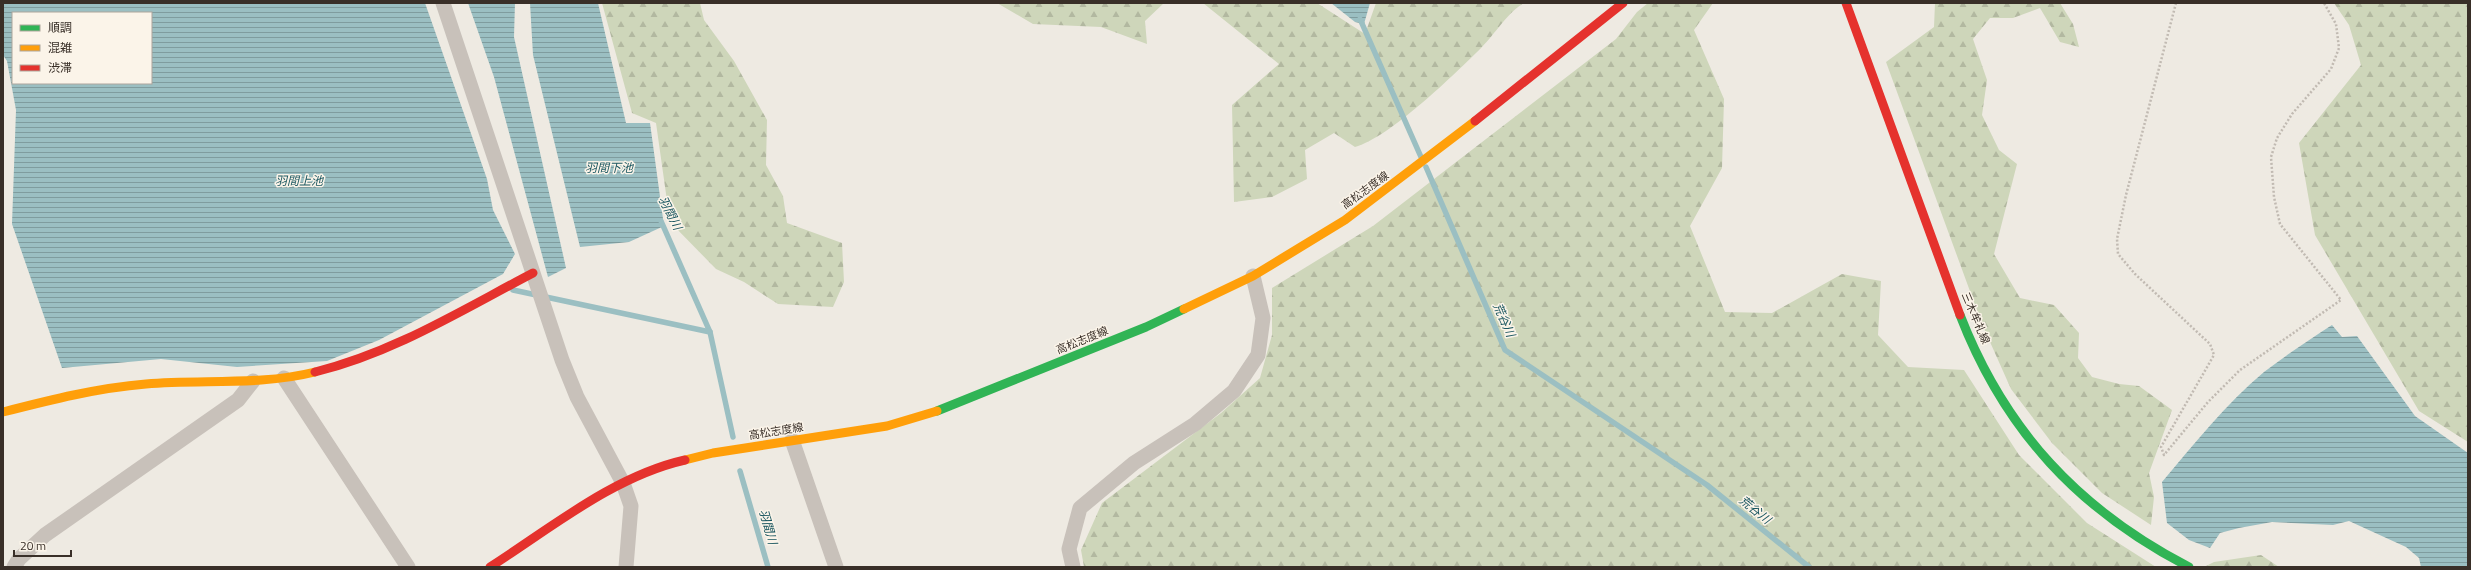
<svg xmlns="http://www.w3.org/2000/svg" width="2471" height="570" viewBox="0 0 2471 570" font-family="'Titillium Web','Noto Sans JP',sans-serif">
<style>
.forest{fill:url(#forest-firs)}
.water{fill:url(#water-rules);fill-rule:evenodd}
.lines{fill:none;stroke-linecap:round;stroke-linejoin:round}
.stream{stroke:#9bbfc2;stroke-width:5.5}
.path{stroke:#c1bab2;stroke-width:2.5;stroke-dasharray:2 2;stroke-linecap:butt}
.street{stroke:#c8c1ba;stroke-width:15}
.fast{stroke:#30b455;stroke-width:9}
.slow{stroke:#ff9f0a;stroke-width:9}
.jam{stroke:#e5322d;stroke-width:9}
.labels{text-anchor:middle;stroke-width:3;stroke-linejoin:round;paint-order:stroke}
.street-label{font-size:11px;fill:#392f28;stroke:#fbf4e9}
.water-label{font-size:12px;font-style:italic;fill:#19555f;stroke:#fbf4e9}
</style>
<defs>
<pattern id="forest-firs" width="22" height="20" patternUnits="userSpaceOnUse"><rect width="22" height="20" fill="#ced6ba"/><path d="M5 1l3.5 6h-7zM16 11l3.5 6h-7z" fill="#b2b8a0"/></pattern>
<pattern id="water-rules" width="6" height="5" patternUnits="userSpaceOnUse"><rect width="6" height="5" fill="#9bbfc2"/><path d="M0 2.5h6" fill="none" stroke="#7f9c9e"/></pattern>
</defs>
<rect width="100%" height="100%" fill="#eeeae2"/>
<g class="forest">
<polygon points="602,3 700,3 704,20 734,61 767,120 766,165 783,196 787,223 842,243 844,282 833,307 778,304 744,282 716,269 670,222 656,123 632,113"/>
<polygon points="997,3 1164,3 1145,21 1147,44 1101,27 1033,24"/>
<path d="M1203,3h114l48,31 11,-31h148c-15,8 -30,32 -42,44 -27,27 -93,91 -127,100l-21,-14 -29,17 2,29 -35,18 -38,5 -2,-97 47,-41z"/>
<polygon points="1648,3 1713,3 1694,30 1724,99 1722,168 1690,226 1725,312 1772,313 1842,274 1881,281 1878,335 1908,367 1964,370 2019,455 2087,523 2156,567 1084,567 1081,550 1102,503 1221,413 1260,378 1272,335 1272,288 1373,226 1616,39 1637,12"/>
<polygon points="1935,3 2060,3 2073,24 2079,47 2060,42 2040,8 2013,18 1990,18 1973,39 1987,80 1982,115 1999,150 2017,164 1994,254 2020,298 2054,305 2079,333 2078,358 2092,377 2119,384 2139,386 2172,410 2149,473 2154,497 2151,525 2102,493 2052,443 2011,389 1982,324 1886,62 1934,27"/>
<polygon points="2334,3 2468,3 2468,442 2419,411 2315,235 2299,143 2361,65 2349,25"/>
<polygon points="2261,555 2279,567 2204,567 2214,562"/>
</g>
<g class="water">
<path d="M3,3h422l62,176 6,31 22,44 -12,20 -124,66 -52,21 -90,6 -76,-8 -99,9 -50,-144 4,-114 -9,-49 -4,-6zM13,13h138v70h-138z"/>
<polygon points="468,3 515,3 514,37 566,268 548,277 494,77"/>
<polygon points="530,3 598,3 626,123 650,123 664,226 629,242 580,247 533,55"/>
<polygon points="1331,3 1370,3 1364,24 1355,22"/>
<path d="M2332,325l10,12 15,-1 58,80 53,37v114h-47l-2,-9 -13,-11 -57,-26 -16,4 -61,-3 -33,6 -19,5 -10,15 -21,-8 -22,-17 -5,-41c32,-38 64,-78 102,-110 22,-17 45,-32 68,-47z"/>
</g>
<g class="lines">
<g class="stream">
<polyline points="1360,19 1421,157"/>
<polyline points="1426,167 1505,350 1707,485 1809,567"/>
<polyline points="661,221 710,332 733,437"/>
<polyline points="513,290 710,332"/>
<polyline points="740,471 768,567"/>
</g>
<polyline class="path" points="2176,3 2126,195 2117,239 2118,254 2135,274 2210,344 2214,355 2161,447 2164,455 2208,402 2240,370 2341,300 2280,224 2274,197 2271,157 2277,138 2292,114 2331,69 2339,48 2336,24 2324,3"/>
<g class="street">
<polyline points="443,3 562,360 577,397 623,483 631,506 626,567"/>
<polyline points="284,378 408,567"/>
<polyline points="792,440 836,567"/>
<polyline points="14,567 19,559 45,535 238,400 253,381"/>
<polyline points="1073,567 1069,549 1080,508 1134,463 1195,424 1234,391 1258,355 1263,318 1253,276"/>
</g>
<g class="fast">
<path d="M1960,315c45,116 119,195 229,252"/>
<polyline points="937,411 1146,327 1184,309"/>
</g>
<g class="slow">
<polyline points="1184,309 1253,276 1345,220 1475,121"/>
<path d="M3,412c47,-12 94,-24 143,-28 56,-5 113,2 169,-12"/>
<polyline points="685,460 713,453 887,426 937,411"/>
</g>
<g class="jam">
<polyline points="1846,3 1960,315"/>
<polyline points="1475,121 1623,3"/>
<path d="M315,372c78,-19 147,-62 218,-99"/>
<path d="M490,567c61,-39 124,-91 195,-107"/>
</g>
</g>
<g class="labels">
<g class="street-label">
<text transform="translate(1365 190) rotate(-36)" y="4">高松志度線</text>
<text transform="translate(1976 318) rotate(67)" y="4">三木牟礼線</text>
<text transform="translate(1082 340) rotate(-22)" y="4">高松志度線</text>
<text transform="translate(776 431) rotate(-9)" y="4">高松志度線</text>
</g>
<g class="water-label">
<text x="609" y="172">羽間下池</text>
<text x="299" y="185">羽間上池</text>
<text transform="translate(670 213) rotate(63)" y="4">羽間川</text>
<text transform="translate(1504 320) rotate(66)" y="4">荒谷川</text>
<text transform="translate(1755 510) rotate(39)" y="4">荒谷川</text>
<text transform="translate(768 527) rotate(74)" y="4">羽間川</text>
</g>
</g>
<rect width="2471" height="570" fill="none" stroke="#392f28" stroke-width="8"/>
<rect x="12" y="12" width="140" height="72" fill="#fbf4e9" stroke="#ada59c"/>
<rect x="20" y="25" width="20" height="6" fill="#30b455" stroke="#ada59c"/>
<text x="48" y="32" font-size="12" fill="#392f28">順調</text>
<rect x="20" y="45" width="20" height="6" fill="#ff9f0a" stroke="#ada59c"/>
<text x="48" y="52" font-size="12" fill="#392f28">混雑</text>
<rect x="20" y="65" width="20" height="6" fill="#e5322d" stroke="#ada59c"/>
<text x="48" y="72" font-size="12" fill="#392f28">渋滞</text>
<path d="M14 550v6h57v-6" fill="none" stroke="#392f28" stroke-width="2"/>
<text x="20" y="550" font-size="12" fill="#392f28" stroke="#fbf4e9" stroke-width="3" paint-order="stroke">20 m</text>
</svg>
